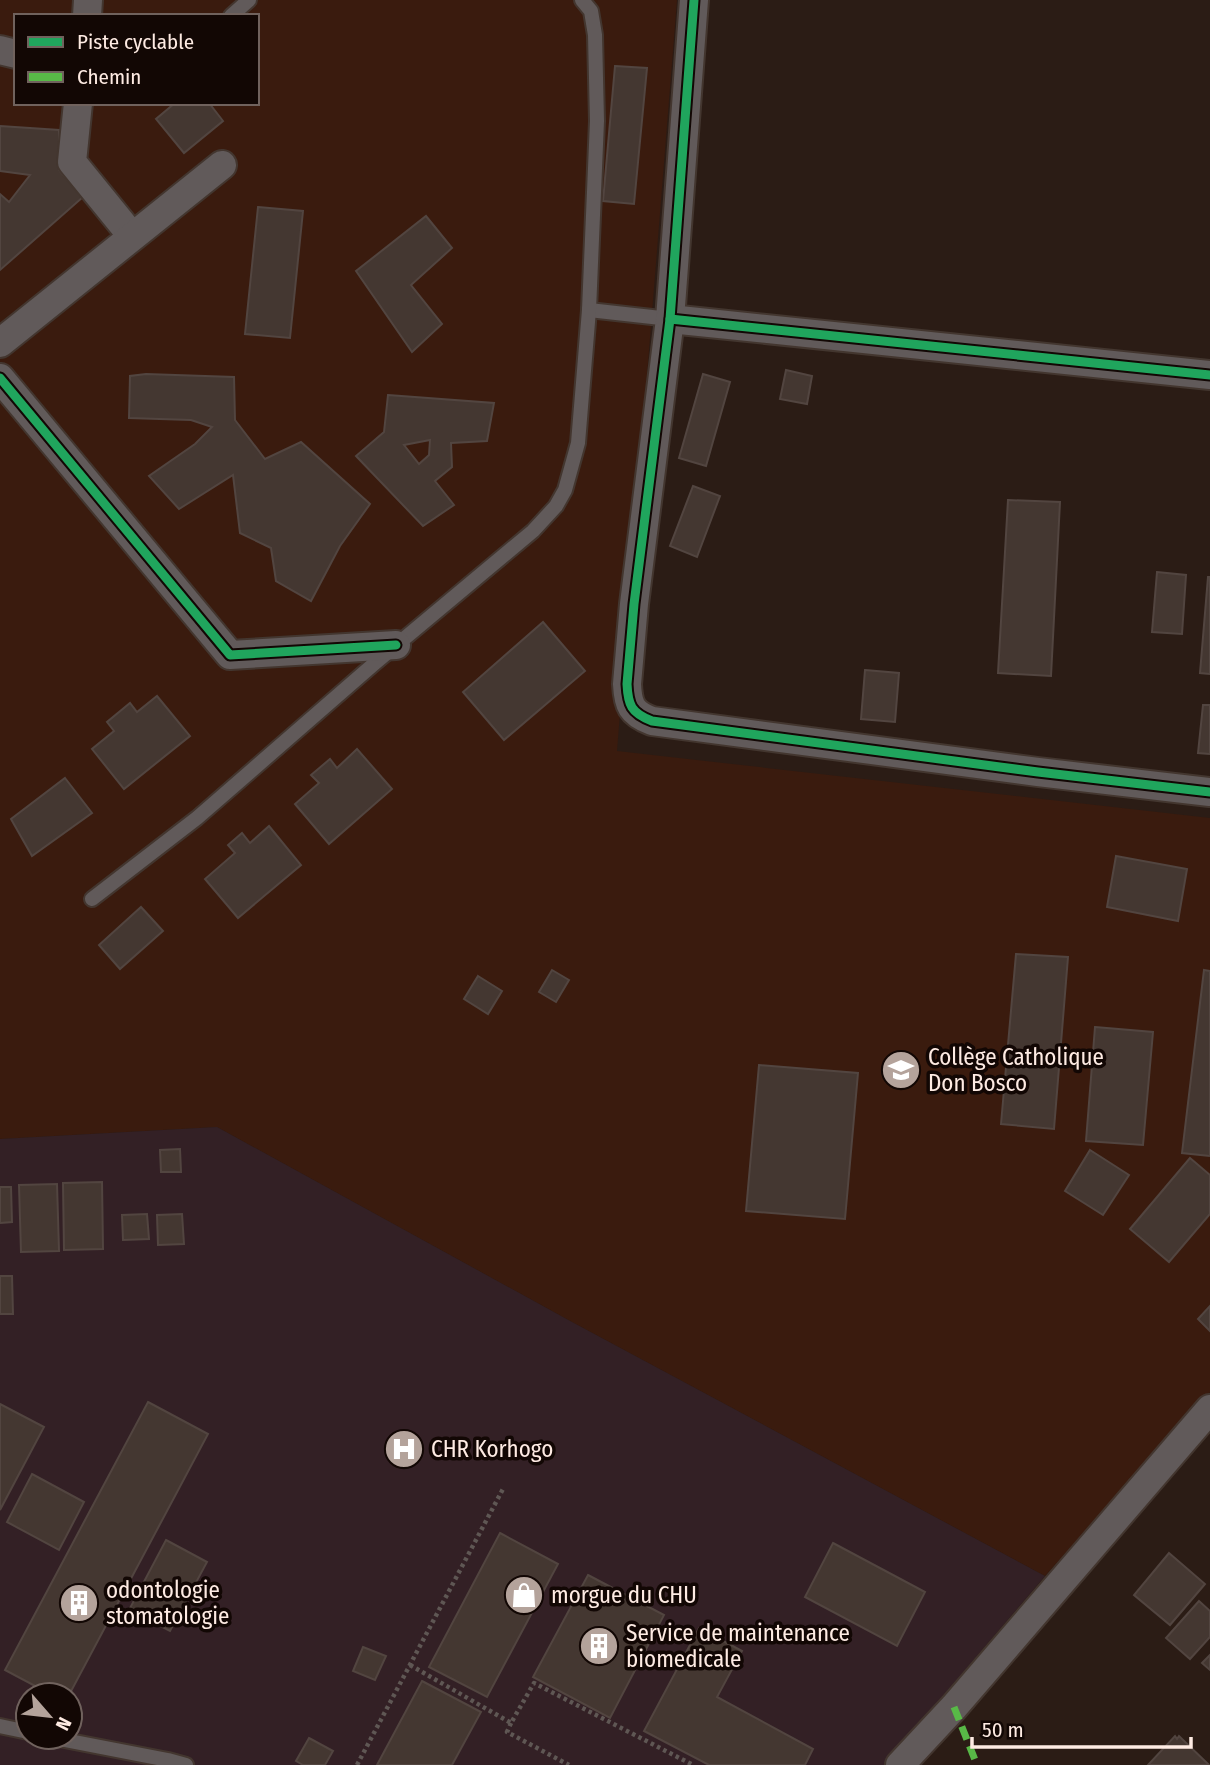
<svg xmlns="http://www.w3.org/2000/svg" width="1210" height="1765" viewBox="0 0 1210 1765" font-family="'Fira Sans Condensed',sans-serif">
<style>
.built{fill:#3a1b0e;fill-rule:evenodd}
.medical{fill:#332025;fill-rule:evenodd}
.building{fill:#443731;stroke:#524540;stroke-width:2;fill-rule:evenodd}
.lines{fill:none;stroke-linecap:round;stroke-linejoin:round}
.lane-casing{stroke:#43362f;stroke-width:18}
.street-casing{stroke:#43362f;stroke-width:32}
.path{stroke:#5f5754;stroke-width:4.5;stroke-dasharray:3.5 3.5;stroke-linecap:butt}
.lane{stroke:#615a5a;stroke-width:14}
.street{stroke:#615a5a;stroke-width:28}
.quiet{stroke:#58b947;stroke-width:7;stroke-dasharray:14 7;stroke-linecap:butt}
.cycleway-casing{stroke:#120704;stroke-width:13}
.cycleway{stroke:#20a55d;stroke-width:9}
.labels{text-anchor:middle;stroke-width:7;stroke-linejoin:round;paint-order:stroke}
.poi-label{font-size:23px;fill:#feebe3;stroke:#120704;text-anchor:start}
</style>
<rect width="100%" height="100%" fill="#2b1c15"/>
<path class="built" d="M0,0h677l-60,751 593,67v574l-165,184 -473,-254 -355,-195 -217,12zM16,16h241v87h-241z"/>
<path class="medical" d="M217,1127l355,195 473,254 -161,189h-884v-626zM28,1695h42v42h-42z"/>
<g class="building">
<polygon points="615,66 647,68 634,204 603,201"/>
<polygon points="175,103 209,103 223,121 184,153 156,119"/>
<polygon points="0,126 59,130 59,170 83,197 0,270 0,194 9,202 30,175 0,171"/>
<polygon points="258,207 303,211 290,338 245,334"/>
<polygon points="426,216 452,248 411,285 442,324 412,352 356,271"/>
<polygon points="786,370 812,376 807,404 780,399"/>
<polygon points="146,374 234,377 235,420 265,459 301,442 370,504 340,546 311,601 276,581 271,548 240,533 233,475 179,509 149,476 195,444 212,427 191,420 129,418 130,376"/>
<polygon points="703,374 730,382 706,466 679,458"/>
<path d="M388,395l106,8 -7,38 -36,2 1,24 -17,14 19,24 -31,21 -67,-70 28,-24zM430,440l-1,15 -10,9 -15,-19z"/>
<polygon points="693,486 720,496 697,557 670,546"/>
<polygon points="1008,500 1060,502 1051,676 998,673"/>
<polygon points="1157,572 1186,575 1182,634 1152,632"/>
<polygon points="1208,577 1210,577 1210,674 1200,673"/>
<polygon points="543,622 585,671 504,740 463,692"/>
<polygon points="865,670 899,673 895,722 861,719"/>
<polygon points="157,696 190,736 124,789 92,749 114,731 107,722 130,703 137,712"/>
<polygon points="1203,705 1210,705 1210,754 1198,753"/>
<polygon points="357,749 392,789 329,844 295,804 319,783 311,775 330,759 337,768"/>
<polygon points="65,778 92,813 32,856 11,819"/>
<polygon points="269,826 301,865 238,918 205,879 235,853 228,845 242,833 250,843"/>
<polygon points="1116,856 1187,869 1178,921 1107,907"/>
<polygon points="141,907 163,931 120,969 99,945"/>
<polygon points="1016,954 1068,957 1054,1129 1001,1124"/>
<polygon points="552,970 569,980 556,1002 539,992"/>
<polygon points="1204,970 1210,971 1210,1156 1182,1153"/>
<polygon points="478,976 502,991 488,1014 464,999"/>
<polygon points="1095,1027 1153,1032 1143,1145 1086,1141"/>
<polygon points="759,1065 858,1073 845,1219 746,1211"/>
<polygon points="180,1149 181,1172 161,1172 160,1150"/>
<polygon points="1090,1150 1129,1175 1103,1215 1065,1191"/>
<polygon points="1190,1158 1210,1175 1210,1214 1169,1262 1130,1229"/>
<polygon points="102,1182 103,1249 64,1250 63,1183"/>
<polygon points="57,1184 59,1251 21,1252 19,1185"/>
<polygon points="0,1187 11,1187 12,1222 0,1223"/>
<polygon points="147,1214 149,1239 123,1240 122,1215"/>
<polygon points="182,1214 184,1244 158,1245 157,1215"/>
<polygon points="0,1276 12,1276 13,1314 0,1314"/>
<polygon points="1210,1306 1210,1331 1198,1319"/>
<polygon points="148,1402 208,1434 69,1695 52,1695 5,1670"/>
<polygon points="0,1404 44,1427 0,1510"/>
<polygon points="32,1474 84,1502 59,1550 7,1522"/>
<polygon points="500,1533 558,1564 487,1697 429,1667"/>
<polygon points="166,1540 207,1562 170,1631 129,1610"/>
<polygon points="833,1543 925,1592 897,1646 805,1597"/>
<polygon points="1169,1553 1205,1584 1170,1625 1134,1595"/>
<polygon points="588,1575 664,1615 610,1718 533,1677"/>
<polygon points="1199,1601 1210,1611 1210,1637 1190,1659 1166,1638"/>
<polygon points="699,1628 742,1651 717,1697 813,1749 805,1765 709,1765 644,1731"/>
<polygon points="363,1647 386,1656 375,1680 353,1671"/>
<polygon points="1210,1655 1210,1670 1202,1663"/>
<polygon points="422,1681 481,1712 452,1765 377,1765"/>
<polygon points="1175,1736 1177,1739 1179,1736 1209,1765 1148,1765"/>
<polygon points="309,1738 333,1751 325,1765 303,1765 296,1761"/>
</g>
<g class="lines">
<g class="lane-casing">
<g id="lane">
<polyline points="231,16 249,0"/>
<polyline points="589,310 670,319"/>
<polyline points="92,899 197,818 375,663 533,531 556,506 565,490 578,443 589,310 597,121 595,35 591,11 582,0"/>
<polyline points="0,1726 28,1732"/>
<polyline points="49,1737 168,1760 186,1765"/>
</g>
</g>
<g class="street-casing">
<g id="street">
<path d="M694,0l-24,319 -36,285 -7,80c1,21 4,29 25,37l386,51 172,20"/>
<polyline points="87,16 88,0"/>
<polyline points="0,50 16,54"/>
<polyline points="78,103 72,162 132,236"/>
<polyline points="670,319 1210,375"/>
<polyline points="0,343 222,165"/>
<polyline points="0,378 230,655 396,645"/>
<polyline points="900,1765 954,1707 1210,1409"/>
</g>
</g>
<g class="path">
<polyline points="410,1665 511,1723 534,1683 693,1765"/>
<polyline points="511,1723 507,1732 569,1765"/>
<polyline points="357,1765 504,1487"/>
</g>
<use href="#lane" class="lane"/>
<use href="#street" class="street"/>
<polyline class="quiet" points="954,1707 977,1765"/>
<g class="cycleway-casing">
<g id="cycleway">
<path d="M694,0l-24,319 -36,285 -7,80c1,21 4,29 25,37l386,51 172,20"/>
<polyline points="670,319 1210,375"/>
<polyline points="0,378 230,655 396,645"/>
</g>
</g>
<use href="#cycleway" class="cycleway"/>
</g>
<defs>
<g id="school-disc" transform="scale(2.0125)"><circle r="9.5" fill="#b4a39b" stroke="#120704"/><path d="M0-5L7-2L0 1L-7-2ZM-4 1L0 2.5L4 1V4Q0 6-4 4Z" fill="#fff"/></g>
<g id="hospital-disc" transform="scale(2.0125)"><circle r="9.5" fill="#b4a39b" stroke="#120704"/><path d="M-5-5h3v3.5h4V-5h3V5h-3V1.5h-4V5h-3Z" fill="#fff"/></g>
<g id="shop-disc" transform="scale(2.0125)"><circle r="9.5" fill="#b4a39b" stroke="#120704"/><path d="M-5-2.5h2.3a2.7 3.5 0 0 1 5.4 0H5L5.5 6h-11ZM-1.5-2.5h3a1.5 2.3 0 0 0-3 0Z" fill="#fff"/></g>
<g id="building-disc" transform="scale(2.0125)"><circle r="9.5" fill="#b4a39b" stroke="#120704"/><path d="M-4-6H4V6H1V3H-1V6H-4ZM-2.5-4.3h1.7v1.8h-1.7ZM.8-4.3h1.7v1.8H.8ZM-2.5-1h1.7V.8h-1.7ZM.8-1h1.7V.8H.8Z" fill="#fff"/></g>
</defs>
<g fill-rule="evenodd">
<use href="#school-disc" x="901" y="1070"/>
<use href="#hospital-disc" x="404" y="1449"/>
<use href="#shop-disc" x="524" y="1595"/>
<use href="#building-disc" x="79" y="1603"/>
<use href="#building-disc" x="599" y="1646"/>
</g>
<g class="labels">
<g class="poi-label">
<text x="928" y="1065">Collège Catholique<tspan x="928" dy="26">Don Bosco</tspan></text>
<text x="431" y="1457">CHR Korhogo</text>
<text x="106" y="1598">odontologie<tspan x="106" dy="26">stomatologie</tspan></text>
<text x="551" y="1603">morgue du CHU</text>
<text x="626" y="1641">Service de maintenance<tspan x="626" dy="26">biomedicale</tspan></text>
</g>
</g>
<rect x="14" y="14" width="245" height="91" fill="#120704" stroke="#70625d" stroke-width="2"/>
<rect x="28" y="37" width="35" height="10" fill="#20a55d" stroke="#70625d" stroke-width="2"/>
<text x="77" y="49" font-size="21" fill="#feebe3">Piste cyclable</text>
<rect x="28" y="72" width="35" height="10" fill="#58b947" stroke="#70625d" stroke-width="2"/>
<text x="77" y="84" font-size="21" fill="#feebe3">Chemin</text>
<g transform="translate(49 1716) rotate(118)"><circle r="33" fill="#120704" stroke="#70625d" stroke-width="2"/>
<path d="M0-5L12 26L0 18L-12 26Z" fill="#b4a39b"/>
<text y="-10" font-size="19" font-weight="bold" text-anchor="middle" fill="#feebe3">N</text>
</g>
<path d="M972 1737v10h219v-10" fill="none" stroke="#feebe3" stroke-width="3.5"/>
<text x="982" y="1737" font-size="21" fill="#feebe3" stroke="#120704" stroke-width="5" paint-order="stroke">50 m</text>
</svg>
